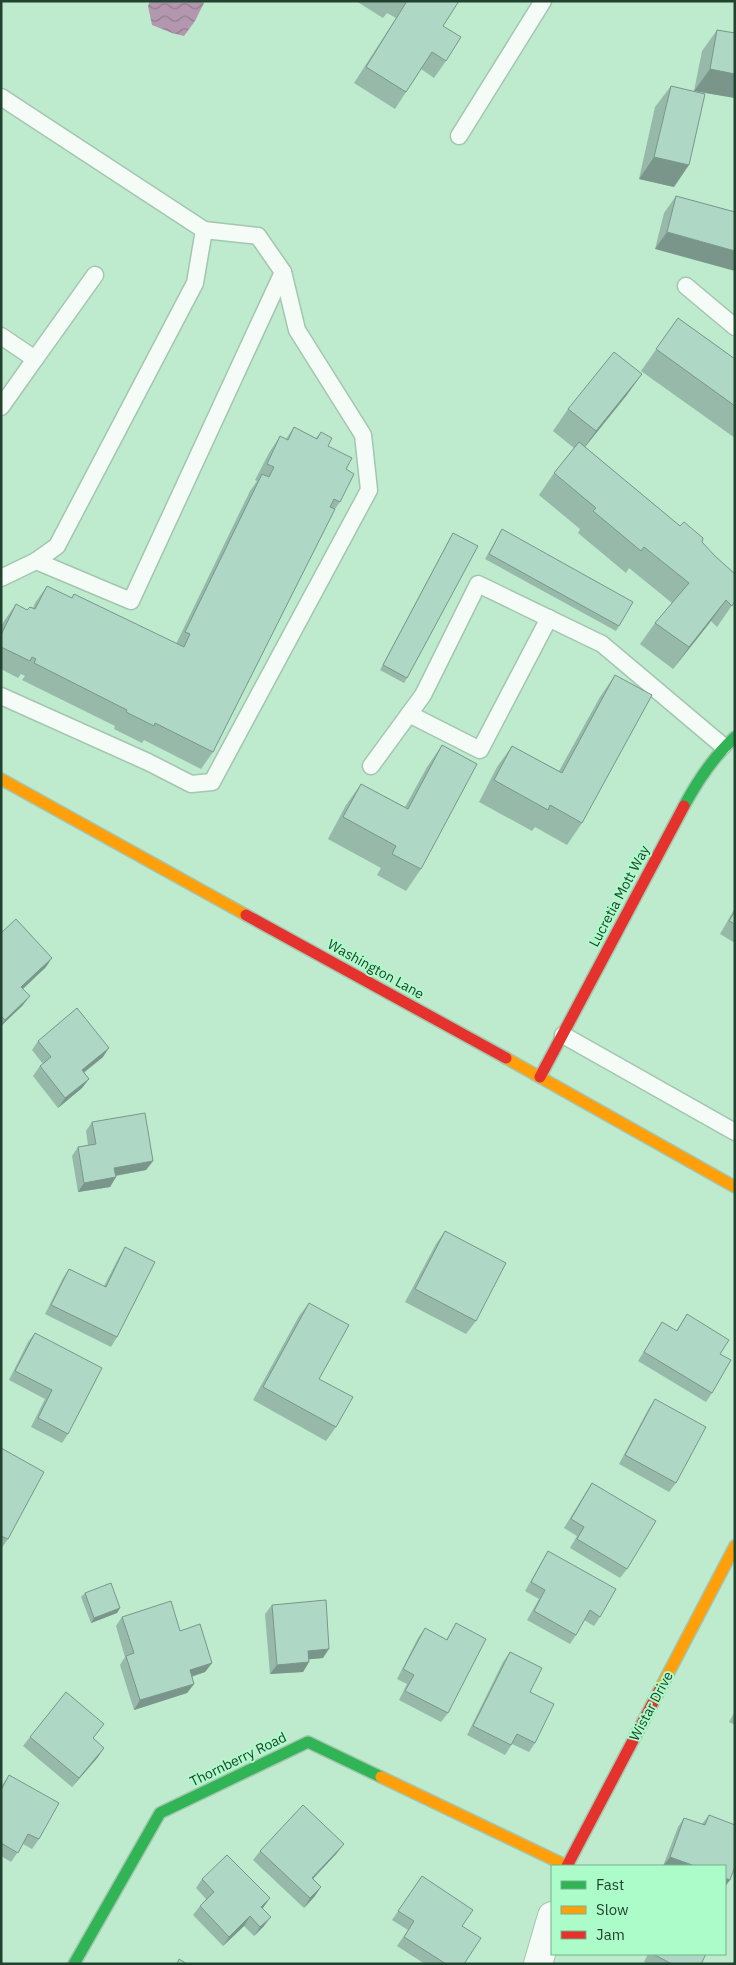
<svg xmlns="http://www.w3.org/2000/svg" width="736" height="1965" viewBox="0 0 736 1965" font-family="'IBM Plex Sans',sans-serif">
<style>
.water{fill:url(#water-waves)}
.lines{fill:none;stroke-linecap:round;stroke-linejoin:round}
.lane-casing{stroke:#a3c6af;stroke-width:19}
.street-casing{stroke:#a3c6af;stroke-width:30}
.fast-casing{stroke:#a3c6af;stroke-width:14}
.slow-casing{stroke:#a3c6af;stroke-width:14}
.jam-casing{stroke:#a3c6af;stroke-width:14}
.lane{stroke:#f5fcf8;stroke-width:16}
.street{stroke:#f5fcf8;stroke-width:28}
.fast{stroke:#30b455;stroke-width:11}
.slow{stroke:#ff9f0a;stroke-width:11}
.jam{stroke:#e5322d;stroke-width:11}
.wall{fill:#96b9aa}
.shaded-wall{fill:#7a968b}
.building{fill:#afd7c6;stroke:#7a968b}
.labels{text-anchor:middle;stroke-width:4;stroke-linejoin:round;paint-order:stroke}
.street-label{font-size:14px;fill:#21422e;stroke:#acfcc9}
</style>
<defs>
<pattern id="water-waves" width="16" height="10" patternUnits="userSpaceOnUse" patternTransform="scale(1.25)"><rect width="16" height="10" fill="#b397ae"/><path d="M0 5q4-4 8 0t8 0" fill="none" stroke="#917d8e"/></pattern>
</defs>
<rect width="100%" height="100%" fill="#beeace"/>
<polygon class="water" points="150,1 202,1 204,3 195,21 184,36 172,33 152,25 148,6"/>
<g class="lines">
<g class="lane-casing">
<g id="lane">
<polyline points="1,97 204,230 195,283 57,546 36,561 1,578"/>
<polyline points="459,136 543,1"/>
<polyline points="686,286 735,327"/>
<polyline points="1,336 35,359 1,407"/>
<polyline points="35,359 95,275"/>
<polyline points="36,561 131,601 283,272 258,236 204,230"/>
<polyline points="1,696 148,762 191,784 212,782 369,490 363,435 297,330 283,272"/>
<polyline points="409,714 480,750 549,618"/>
<polyline points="371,766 423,695 478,584 602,644 723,746"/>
<polyline points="563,1035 735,1132"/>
</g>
</g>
<g class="street-casing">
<polyline id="street" points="538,1964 552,1916"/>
</g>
<g class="fast-casing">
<g id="fast">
<path d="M684,806c14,-26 29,-49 51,-69"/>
<polyline points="74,1964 160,1813 308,1742 381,1777"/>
</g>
</g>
<g class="slow-casing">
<g id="slow">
<polyline points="1,779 246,915"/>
<polyline points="506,1058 735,1187"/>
<polyline points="659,1691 735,1546"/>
<polyline points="381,1777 567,1866"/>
</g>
</g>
<g class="jam-casing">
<g id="jam">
<polyline points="246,915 506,1058"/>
<polyline points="540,1077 684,806"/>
<polyline points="567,1866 659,1691"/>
</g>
</g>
<use href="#lane" class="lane"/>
<use href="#street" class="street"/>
<use href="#fast" class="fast"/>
<use href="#slow" class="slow"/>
<use href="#jam" class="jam"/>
</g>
<g class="wall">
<polygon points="356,1 459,1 443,26 446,61 434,78 421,69 395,109 354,83 396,18 387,13 383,18"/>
<polygon points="717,30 735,98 694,91 702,51"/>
<polygon points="671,86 674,187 639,179 655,107"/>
<polygon points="676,196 735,212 655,249 664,213"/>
<polygon points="678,318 735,359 735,438 641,371"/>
<polygon points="642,374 626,396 585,447 680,526 702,542 735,601 717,627 711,621 673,669 640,644 655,623 672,603 629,568 626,573 578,533 580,529 539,495 554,473 574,448 553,431 568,409"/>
<polygon points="294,427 316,438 321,432 328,446 346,469 340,502 335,509 213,752 201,769 144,740 142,743 114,729 115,726 22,680 25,676 21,674 18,678 1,669 1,627 4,621 16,604 27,610 33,608 35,603 47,586 71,598 74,594 176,644 250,491 257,481 255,480 269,453 280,436 286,439"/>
<polygon points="502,529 619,626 616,631 485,559"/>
<polygon points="453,533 407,678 404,683 380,670 450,538"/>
<polygon points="615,675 582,823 567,845 535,827 532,831 479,802 497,767 512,746 559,771 600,697"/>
<polygon points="442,745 421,869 406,891 377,875 381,868 328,839 346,805 361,784 405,807 427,767"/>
<polygon points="735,908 735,943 720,934"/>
<polygon points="1,933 46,967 23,989 23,1005 1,1026"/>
<polygon points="38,1041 103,1057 84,1073 89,1079 82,1088 58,1108 33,1076 40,1066 43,1064 32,1050"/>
<polygon points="92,1122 153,1161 146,1170 116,1176 116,1177 110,1187 78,1192 72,1156 78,1147 88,1145 86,1131"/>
<polygon points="445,1231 476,1321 466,1334 405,1302 436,1244"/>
<polygon points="125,1247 117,1337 111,1347 45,1314 63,1278 69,1269 104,1286 119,1257"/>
<polygon points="309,1303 319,1379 336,1427 326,1441 253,1400 299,1316"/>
<polygon points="687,1314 720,1354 712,1393 706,1402 638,1361 662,1322 676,1331"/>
<polygon points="35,1333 68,1434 62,1443 31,1427 45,1399 9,1380 28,1342"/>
<polygon points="655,1399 676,1483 669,1492 619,1464 649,1408"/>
<polygon points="1,1448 8,1539 1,1549"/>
<polygon points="592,1483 627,1569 620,1578 570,1548 577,1536 564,1528 586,1492"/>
<polygon points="548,1551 600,1617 594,1626 584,1620 576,1635 570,1644 527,1620 539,1599 525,1591 542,1561"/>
<polygon points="85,1593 120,1608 117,1613 91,1623 81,1597"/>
<polygon points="272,1605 323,1658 309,1659 309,1662 303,1672 270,1674 265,1614"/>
<polygon points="122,1617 180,1631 212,1663 205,1672 192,1677 194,1684 187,1693 134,1710 120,1665 125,1657 116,1626"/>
<polygon points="456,1623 448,1713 441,1722 399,1700 407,1684 397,1679 418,1638 425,1628 446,1640"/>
<polygon points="510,1652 530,1692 535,1743 529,1752 512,1744 505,1755 467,1735 503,1662"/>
<polygon points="735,1711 735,1725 729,1722"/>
<polygon points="104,1724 93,1738 98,1757 72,1787 23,1746 30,1737"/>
<polygon points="9,1775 39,1839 32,1849 23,1844 11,1862 1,1856 1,1787"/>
<polygon points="709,1815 730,1880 663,1866 678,1827 684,1818 702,1824"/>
<polygon points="260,1851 337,1853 313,1879 315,1896 304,1908 253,1860"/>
<polygon points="422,1876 462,1926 464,1964 425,1964 397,1946 408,1930 392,1920"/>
<polygon points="202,1879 263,1908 264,1926 254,1936 244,1926 223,1946 193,1915 200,1906 206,1899 196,1888"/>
<polygon points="648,1954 706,1954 701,1964 648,1964 644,1962"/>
</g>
<g class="shaded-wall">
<polygon points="710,69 735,74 735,98 694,91"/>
<polygon points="654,157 689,165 674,187 639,179"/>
<polygon points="667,232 735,251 735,271 655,249"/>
<polygon points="642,374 626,396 580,453 596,431"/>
<polygon points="726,600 711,621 673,669 689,647"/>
<polygon points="52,958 46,967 15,996 21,987"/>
<polygon points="30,996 23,1005 1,1026 1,1025 5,1020"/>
<polygon points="109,1048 103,1057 75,1079 82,1070"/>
<polygon points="89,1079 82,1088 58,1108 65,1098"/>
<polygon points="153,1161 146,1170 108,1177 114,1168"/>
<polygon points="116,1177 110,1187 78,1192 84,1183"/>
<polygon points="120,1608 117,1613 91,1623 94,1618"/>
<polygon points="329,1649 323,1658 302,1660 308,1651"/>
<polygon points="309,1662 303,1672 270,1674 277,1665"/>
<polygon points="212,1663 205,1672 183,1679 190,1670"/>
<polygon points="194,1684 187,1693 134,1710 140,1700"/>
<polygon points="104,1748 98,1757 72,1787 79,1778"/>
<polygon points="344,1844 337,1853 305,1887 312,1878"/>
<polygon points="670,1857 695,1866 663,1866"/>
<polygon points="725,1878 730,1880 725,1887"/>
<polygon points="321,1887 315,1896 304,1908 310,1898"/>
<polygon points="270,1898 263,1908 255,1916 261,1907"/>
<polygon points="250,1916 244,1926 223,1946 229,1937"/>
<polygon points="271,1917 264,1926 254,1936 260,1927"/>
</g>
<g class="building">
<polygon points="407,1 459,1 443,26 461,37 446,61 432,52 406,92 366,67"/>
<polygon points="717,30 735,33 735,74 710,69"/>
<polygon points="671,86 705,94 689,165 654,157"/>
<polygon points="676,196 735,212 735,251 667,232"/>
<polygon points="678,318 735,359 735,406 656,349"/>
<polygon points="614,352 642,374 596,431 568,409"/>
<polygon points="294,427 317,439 321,432 332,438 328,446 352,458 346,469 354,474 340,502 334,499 330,507 335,509 213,752 155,723 154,726 126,712 127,710 34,663 36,659 32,657 30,661 1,647 1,635 16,604 27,610 30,607 35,609 47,586 72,598 74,594 184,647 190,634 185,632 262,474 269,477 274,467 267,464 280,436 288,440"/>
<polygon points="579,442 680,526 684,522 703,538 702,542 715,556 735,574 735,601 732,606 726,600 689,647 655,623 689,583 644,547 641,551 593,511 596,508 554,473"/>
<polygon points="502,529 633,602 619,626 489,554"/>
<polygon points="453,533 478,546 407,678 383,665"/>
<polygon points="615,675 652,695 582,823 550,805 548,810 494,780 512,746 562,773"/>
<polygon points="442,745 477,764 421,869 392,854 396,846 343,817 361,784 408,809"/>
<polygon points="735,911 735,924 729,921"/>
<polygon points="16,919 52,958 21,987 30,996 5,1020 1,1016 1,933"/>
<polygon points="77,1008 109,1048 82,1070 89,1079 65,1098 40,1066 51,1057 38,1041"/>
<polygon points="145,1113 153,1161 114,1168 116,1177 84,1183 78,1147 96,1144 92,1122"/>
<polygon points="445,1231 506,1263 476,1321 415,1289"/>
<polygon points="125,1247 155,1262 117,1337 51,1305 69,1269 106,1287"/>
<polygon points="309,1303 349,1325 319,1379 353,1397 336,1427 263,1387"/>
<polygon points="687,1314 729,1340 720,1354 731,1360 712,1393 644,1352 662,1322 677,1331"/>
<polygon points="35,1333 102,1368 68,1434 38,1418 52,1390 15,1371"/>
<polygon points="655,1399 706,1427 676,1483 625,1455"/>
<polygon points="1,1448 44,1472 8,1539 1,1536"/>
<polygon points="592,1483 656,1521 627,1569 577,1539 584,1527 571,1519"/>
<polygon points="548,1551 616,1589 600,1617 590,1610 576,1635 534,1611 545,1590 531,1582"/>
<polygon points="111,1583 120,1608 94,1618 85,1593"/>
<polygon points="326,1600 329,1649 308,1651 309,1662 277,1665 272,1605"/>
<polygon points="171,1601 180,1631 200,1624 212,1663 190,1670 194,1684 140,1700 126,1656 134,1653 122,1617"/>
<polygon points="456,1623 486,1639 448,1713 405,1691 414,1675 403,1669 425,1628 447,1640"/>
<polygon points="510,1652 542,1668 530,1692 554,1704 535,1743 517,1734 511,1745 473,1726"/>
<polygon points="66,1692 104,1724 93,1738 104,1748 79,1778 30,1737"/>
<polygon points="9,1775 59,1803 39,1839 28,1834 18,1853 1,1843 1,1790"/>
<polygon points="303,1805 344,1844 312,1878 321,1887 310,1898 260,1851"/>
<polygon points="709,1815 735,1825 735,1866 730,1880 725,1878 725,1866 695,1866 670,1857 684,1818 705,1825"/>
<polygon points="227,1855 270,1898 261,1907 271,1917 260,1927 250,1916 229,1937 200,1906 214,1892 202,1879"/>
<polygon points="422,1876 473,1910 462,1926 481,1938 464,1964 446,1964 404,1937 414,1921 398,1911"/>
<polygon points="653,1954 706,1954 701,1964 672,1964"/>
<polygon points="179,1959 187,1964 177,1964"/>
</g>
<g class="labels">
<g class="street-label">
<text transform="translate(619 896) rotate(-62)" y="5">Lucretia Mott Way</text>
<text transform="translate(376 969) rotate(29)" y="5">Washington Lane</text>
<text transform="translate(651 1706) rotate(-62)" y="5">Wistar Drive</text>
<text transform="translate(238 1759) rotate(-26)" y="5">Thornberry Road</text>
</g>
</g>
<rect width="736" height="1965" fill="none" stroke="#21422e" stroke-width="5"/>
<rect x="551" y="1865" width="175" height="90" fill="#acfcc9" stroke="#74b28b"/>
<rect x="561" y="1881" width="25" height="8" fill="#30b455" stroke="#74b28b"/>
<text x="596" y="1890" font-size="15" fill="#21422e">Fast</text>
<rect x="561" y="1906" width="25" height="8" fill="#ff9f0a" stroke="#74b28b"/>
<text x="596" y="1915" font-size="15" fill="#21422e">Slow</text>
<rect x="561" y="1931" width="25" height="8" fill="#e5322d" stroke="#74b28b"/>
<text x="596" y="1940" font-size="15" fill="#21422e">Jam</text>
</svg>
